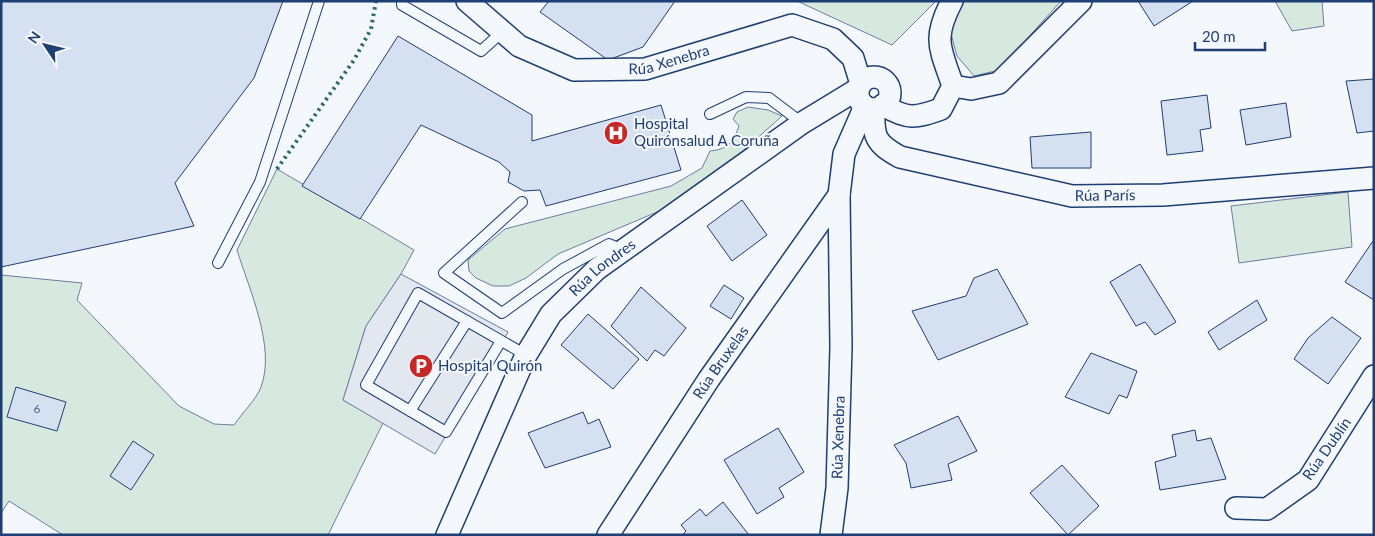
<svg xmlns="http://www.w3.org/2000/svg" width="1375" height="536" viewBox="0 0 1375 536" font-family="Lato,sans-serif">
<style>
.green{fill:#d7e8df;stroke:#687fa3}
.parking{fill:#e3e8f0;stroke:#687fa3}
.building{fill:#d5e0f0;stroke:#1d3f73}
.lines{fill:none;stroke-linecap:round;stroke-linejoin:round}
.lane-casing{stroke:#1d3f73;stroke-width:12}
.street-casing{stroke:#1d3f73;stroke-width:24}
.lane{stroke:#f4f7fb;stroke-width:10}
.street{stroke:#f4f7fb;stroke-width:21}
.hedge{stroke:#2c6c60;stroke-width:4;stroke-dasharray:2.5 4;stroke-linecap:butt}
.labels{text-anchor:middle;stroke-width:4;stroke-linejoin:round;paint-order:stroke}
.number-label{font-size:12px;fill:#4b6792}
.street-label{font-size:15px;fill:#1d3f73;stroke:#f4f7fb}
.poi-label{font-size:15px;fill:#1d3f73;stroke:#f4f7fb;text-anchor:start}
</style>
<rect width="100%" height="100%" fill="#f4f7fb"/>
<g class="green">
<polygon points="797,1 936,1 892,45"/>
<polygon points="942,1 1061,1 999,70 974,76 957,56"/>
<polygon points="1275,1 1322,1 1324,26 1292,31"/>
<path d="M748,107l20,3 14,6 -47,42 -71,51 -106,45 -32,24 -17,8h-16l-17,-8 -7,-7 -1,-11 37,-31 166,-43 31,-18 8,-17c18,-2 23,-8 29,-25l-6,-7 4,-7z"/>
<path d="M277,169l137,81 -13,24 -35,52 -23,74 40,23 -55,112h-265l-54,-34 -8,12v-238l81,8 -5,17 102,106 35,18 20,1c8,-12 22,-25 27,-38 15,-40 -12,-98 -24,-137z"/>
<polygon points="1348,192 1352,247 1239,263 1231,206"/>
</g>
<polygon class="parking" points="401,274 508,332 435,454 343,400 366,326"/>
<g class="building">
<polygon points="1,1 283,1 254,78 175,183 194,226 1,267"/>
<polygon points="549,1 675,1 643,47 608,60 540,12"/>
<polygon points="1138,1 1193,1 1154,26"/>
<polygon points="398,36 532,115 532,141 661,105 681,170 546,206 540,190 524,191 508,182 510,172 499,162 421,125 360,219 302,186"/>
<polygon points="1374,79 1374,131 1357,133 1346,81"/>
<polygon points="1207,95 1211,128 1200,130 1203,151 1167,155 1161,101"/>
<polygon points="1286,103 1291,137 1246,145 1240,110"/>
<polygon points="1091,132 1091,168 1032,168 1030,137"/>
<polygon points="742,200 767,235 732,261 707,226"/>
<polygon points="1373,241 1374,242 1374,300 1345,282"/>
<polygon points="1140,264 1176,322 1155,335 1145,322 1136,326 1110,282"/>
<polygon points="997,269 1028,324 938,360 912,311 966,296 974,278"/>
<polygon points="724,285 744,298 731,319 710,306"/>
<polygon points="641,287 686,328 664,356 655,350 647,361 611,326"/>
<polygon points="1257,300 1267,320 1219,350 1208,332"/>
<polygon points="588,314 639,359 613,389 561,345"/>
<polygon points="1332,317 1361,338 1328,384 1294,359 1308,338"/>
<polygon points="1091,353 1137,371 1127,398 1119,395 1109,414 1065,397"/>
<polygon points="16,387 66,402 57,431 7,417"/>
<polygon points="583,412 588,424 599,419 611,447 545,468 528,433"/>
<polygon points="958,416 977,451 948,464 952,480 911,488 906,463 894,445"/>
<polygon points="778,428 804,472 779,488 784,497 757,514 724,460"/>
<polygon points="1195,430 1197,441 1211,438 1226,479 1160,490 1155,462 1176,456 1172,435"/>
<polygon points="133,441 154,455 131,490 110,476"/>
<polygon points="1062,465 1099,506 1068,535 1030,493"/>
<polygon points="723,502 749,535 682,535 686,531 681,525 700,509 706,516"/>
</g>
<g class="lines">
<g class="lane-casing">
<g id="lane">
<polyline points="402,1 402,5 481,51 502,32"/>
<polyline points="710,114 746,97 769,98 802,123"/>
<polyline points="522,202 444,273 502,313 563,269 609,244 623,250"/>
<polyline points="218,263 260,182 319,1"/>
<polyline points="501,341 446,432 366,385 418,293 526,355"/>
<polyline points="410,411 467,321"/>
</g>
</g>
<g class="street-casing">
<g id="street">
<path id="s1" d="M467,1l52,45 55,24 71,-1 147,-44 41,14 20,19 8,26"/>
<circle cx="874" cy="93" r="16"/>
<polyline points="953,86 971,89 999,83 1081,1"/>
<path d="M883,105c25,15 32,13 58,4l12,-23c-13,-38 -21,-47 -1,-85"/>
<path id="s2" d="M874,109c-1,28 1,34 26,48l172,39 91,-1 211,-17"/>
<polyline points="1236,508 1267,509 1308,480 1374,376"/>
<path id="s3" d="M447,535l79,-180 25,-41 46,-45 205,-146 56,-34"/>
<path id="s4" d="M608,535l101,-156 130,-184"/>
<path id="s5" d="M831,535l6,-47 4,-141 -2,-152 5,-41 21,-48"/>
</g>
</g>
<use href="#lane" class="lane"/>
<use href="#street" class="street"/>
<polyline class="hedge" points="277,169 354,60 371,29 376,1"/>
</g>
<defs>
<g id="hospital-disc" transform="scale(1.25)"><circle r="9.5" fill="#c62828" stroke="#f4f7fb"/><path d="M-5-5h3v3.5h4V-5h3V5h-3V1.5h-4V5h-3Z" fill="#fff"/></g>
<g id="parking-disc" transform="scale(1.25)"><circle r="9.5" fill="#c62828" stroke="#f4f7fb"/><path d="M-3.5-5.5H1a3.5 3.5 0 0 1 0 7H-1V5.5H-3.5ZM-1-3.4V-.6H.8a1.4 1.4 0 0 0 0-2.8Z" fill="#fff"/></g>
</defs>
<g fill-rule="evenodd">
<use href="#hospital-disc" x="616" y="133"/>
<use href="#parking-disc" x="421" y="366"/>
</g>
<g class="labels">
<g class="number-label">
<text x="37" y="413">6</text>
</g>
<g class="street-label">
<text dy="5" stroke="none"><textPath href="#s1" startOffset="225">Rúa Xenebra</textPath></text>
<text dy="5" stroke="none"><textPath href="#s2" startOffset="269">Rúa París</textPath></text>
<text dy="5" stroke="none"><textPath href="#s3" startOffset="314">Rúa Londres</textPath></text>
<text dy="5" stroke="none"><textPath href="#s4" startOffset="206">Rúa Bruxelas</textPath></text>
<text dy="5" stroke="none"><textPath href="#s5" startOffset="98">Rúa Xenebra</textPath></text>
<text transform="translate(1327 449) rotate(-55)" y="5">Rúa Dublín</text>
</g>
<g class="poi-label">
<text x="634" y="129">Hospital<tspan x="634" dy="17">Quirónsalud A Coruña</tspan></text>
<text x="438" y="371">Hospital Quirón</text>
</g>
</g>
<rect width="1375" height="536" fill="none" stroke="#1d3f73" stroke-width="5"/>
<g transform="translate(45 45) rotate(305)" stroke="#f4f7fb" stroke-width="4" paint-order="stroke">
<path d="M0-4L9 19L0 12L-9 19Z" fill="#1d3f73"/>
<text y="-8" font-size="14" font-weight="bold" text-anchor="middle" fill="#1d3f73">N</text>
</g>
<path d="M1195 42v8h70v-8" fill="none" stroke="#1d3f73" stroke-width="2.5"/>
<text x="1202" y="42" font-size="15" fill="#1d3f73" stroke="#f4f7fb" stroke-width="4" paint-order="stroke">20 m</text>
</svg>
